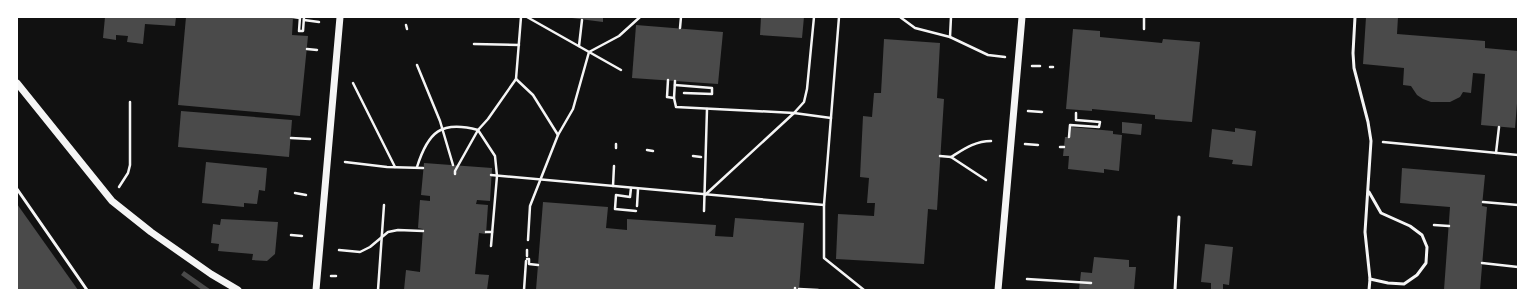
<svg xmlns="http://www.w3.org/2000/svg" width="1535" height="307" viewBox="0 0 1535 307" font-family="Ubuntu,sans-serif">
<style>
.building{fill:#4a4a4a}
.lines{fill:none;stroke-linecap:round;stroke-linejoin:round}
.path{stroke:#f5f5f5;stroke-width:2.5}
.service{stroke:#f5f5f5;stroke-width:3}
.tertiary{stroke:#f5f5f5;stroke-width:7}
</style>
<rect width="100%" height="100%" fill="#111"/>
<g class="building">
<polygon points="105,17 176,17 175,26 145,24 143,44 127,42 128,36 116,35 116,40 103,38"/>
<polygon points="186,17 293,17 292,35 308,36 300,116 178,105"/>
<polygon points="564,17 603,17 603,22"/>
<polygon points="761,17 804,17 802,38 760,35"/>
<polygon points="1366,17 1398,17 1397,34 1485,41 1485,48 1518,51 1518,91 1515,128 1481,125 1485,74 1473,73 1471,93 1463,92 1460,97 1450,102 1431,102 1423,99 1417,95 1411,86 1403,85 1404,68 1363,64"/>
<polygon points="636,25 723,32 718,84 632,78"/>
<polygon points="1073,29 1100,31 1100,37 1162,43 1163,39 1200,42 1192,122 1155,119 1155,115 1092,109 1092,111 1066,109"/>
<polygon points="884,39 940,43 937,98 944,99 937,210 928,209 924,264 836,259 838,214 874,216 875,203 867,203 869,178 860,177 863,116 872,117 874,93 881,93"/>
<polygon points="181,111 292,120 289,157 178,147"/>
<polygon points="1122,122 1142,124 1141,135 1122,133"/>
<polygon points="1071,127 1113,131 1113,134 1122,135 1119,171 1104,169 1104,173 1068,169 1069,156 1063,156 1065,137 1070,137"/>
<polygon points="1235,128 1256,131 1252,166 1232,164 1233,160 1209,157 1212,129 1235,132"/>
<polygon points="206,162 267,168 265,191 259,190 257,204 244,203 244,207 202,203"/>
<polygon points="424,163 492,168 490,201 477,200 476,204 488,205 486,234 479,233 475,274 489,275 487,290 404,290 406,270 420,272 423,229 418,228 420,200 430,201 430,196 421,195"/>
<polygon points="1402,168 1485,175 1482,206 1487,207 1480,290 1444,290 1450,207 1400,203"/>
<polygon points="543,202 608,207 606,228 627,230 627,219 716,225 715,236 733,237 735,218 804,223 799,290 536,290"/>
<polygon points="17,204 78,290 17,290"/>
<polygon points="221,219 278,222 275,254 267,261 252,260 253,254 218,251 219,244 211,243 213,224 220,225"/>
<polygon points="1205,244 1233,247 1229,285 1223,284 1223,290 1211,290 1211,283 1201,282"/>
<polygon points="1094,257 1129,260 1129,267 1136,267 1134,290 1079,290 1081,272 1092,273"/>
<polygon points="184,271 211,290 202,290 181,275"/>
</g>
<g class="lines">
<g class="path">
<polyline points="293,17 300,18"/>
<polyline points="300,17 299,31 303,31 304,17"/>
<polyline points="527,17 621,70"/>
<polyline points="839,17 824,205 824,258 864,290"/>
<polyline points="900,17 915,28 950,37 988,55 1005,57"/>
<polyline points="1144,17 1144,29"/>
<polyline points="304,20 319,22"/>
<polyline points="406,25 407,29"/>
<polyline points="680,28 681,17"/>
<polyline points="950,37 951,17"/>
<polyline points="474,44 519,45"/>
<polyline points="579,46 582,20"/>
<polyline points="307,49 317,50"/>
<polyline points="417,65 440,121 453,165"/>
<polyline points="1032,66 1040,66"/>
<polyline points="1050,67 1053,67"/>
<polyline points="516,79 533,95 558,135"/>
<polyline points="668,80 667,97 674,98"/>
<polyline points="675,81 674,98 676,107 794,113 831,118"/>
<polyline points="353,83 395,167"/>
<polyline points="675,85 712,88 712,94 684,93"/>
<polyline points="1028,111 1042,112"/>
<polyline points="1069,137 1070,125 1099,127 1100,122 1076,120 1076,113"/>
<polyline points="291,138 310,139"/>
<polyline points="1383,142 1518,155"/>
<polyline points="1025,144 1038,145"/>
<polyline points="1060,147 1064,147"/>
<polyline points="616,148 616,144"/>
<polyline points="647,150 653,151"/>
<polyline points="1496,153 1499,127"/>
<polyline points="693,156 701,157"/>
<polyline points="940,156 951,157 986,180"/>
<path d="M951,157c13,-8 24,-16 40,-16"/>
<polyline points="345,162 387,167 423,168"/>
<path d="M417,167c11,-35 24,-47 61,-37l17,26 2,20 -6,70"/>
<polyline points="455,174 455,171 478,130 488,119 516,79 521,17"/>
<polyline points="491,175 824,205"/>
<polyline points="613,186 614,166"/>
<polyline points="119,187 128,173 130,165 130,102"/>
<polyline points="631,188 630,197 616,195 615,209 636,211"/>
<polyline points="295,193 306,195"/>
<polyline points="705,195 794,113 804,102 807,89 814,17"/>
<polyline points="1483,202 1518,205"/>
<polyline points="637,206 638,189"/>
<polyline points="704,211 707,109"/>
<polyline points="1434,225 1449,226"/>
<polyline points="486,232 492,232"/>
<polyline points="291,235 302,236"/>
<polyline points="528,240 530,206 558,135 573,109 589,52 619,36 640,17"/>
<polyline points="339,250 360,252 370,247 388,232 398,230 423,231"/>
<polyline points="527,256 527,250"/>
<polyline points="527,259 529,259 529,264 538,265"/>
<polyline points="1482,263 1518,267"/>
<polyline points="331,276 336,276"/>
<polyline points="1027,279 1091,283"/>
<polyline points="795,289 795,288"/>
<polyline points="799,289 818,290"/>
<polyline points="378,290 384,205"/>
<polyline points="524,290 526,261"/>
</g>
<g class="service">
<polyline points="1355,17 1353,53 1354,68 1368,122 1371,141 1365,232 1370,279 1369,290"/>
<polyline points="17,189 87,290"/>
<polyline points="1369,192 1381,213 1410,226 1422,235 1427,247 1426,263 1417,275 1404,284 1388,283 1370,279"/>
<polyline points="1175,290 1179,217"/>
</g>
<g class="tertiary">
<polyline points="17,83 112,201 151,232 211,274 238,290"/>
<polyline points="316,290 340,17"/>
<polyline points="998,290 1022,17"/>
</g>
</g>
<rect width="1535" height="307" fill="none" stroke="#ffffff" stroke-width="36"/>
</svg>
